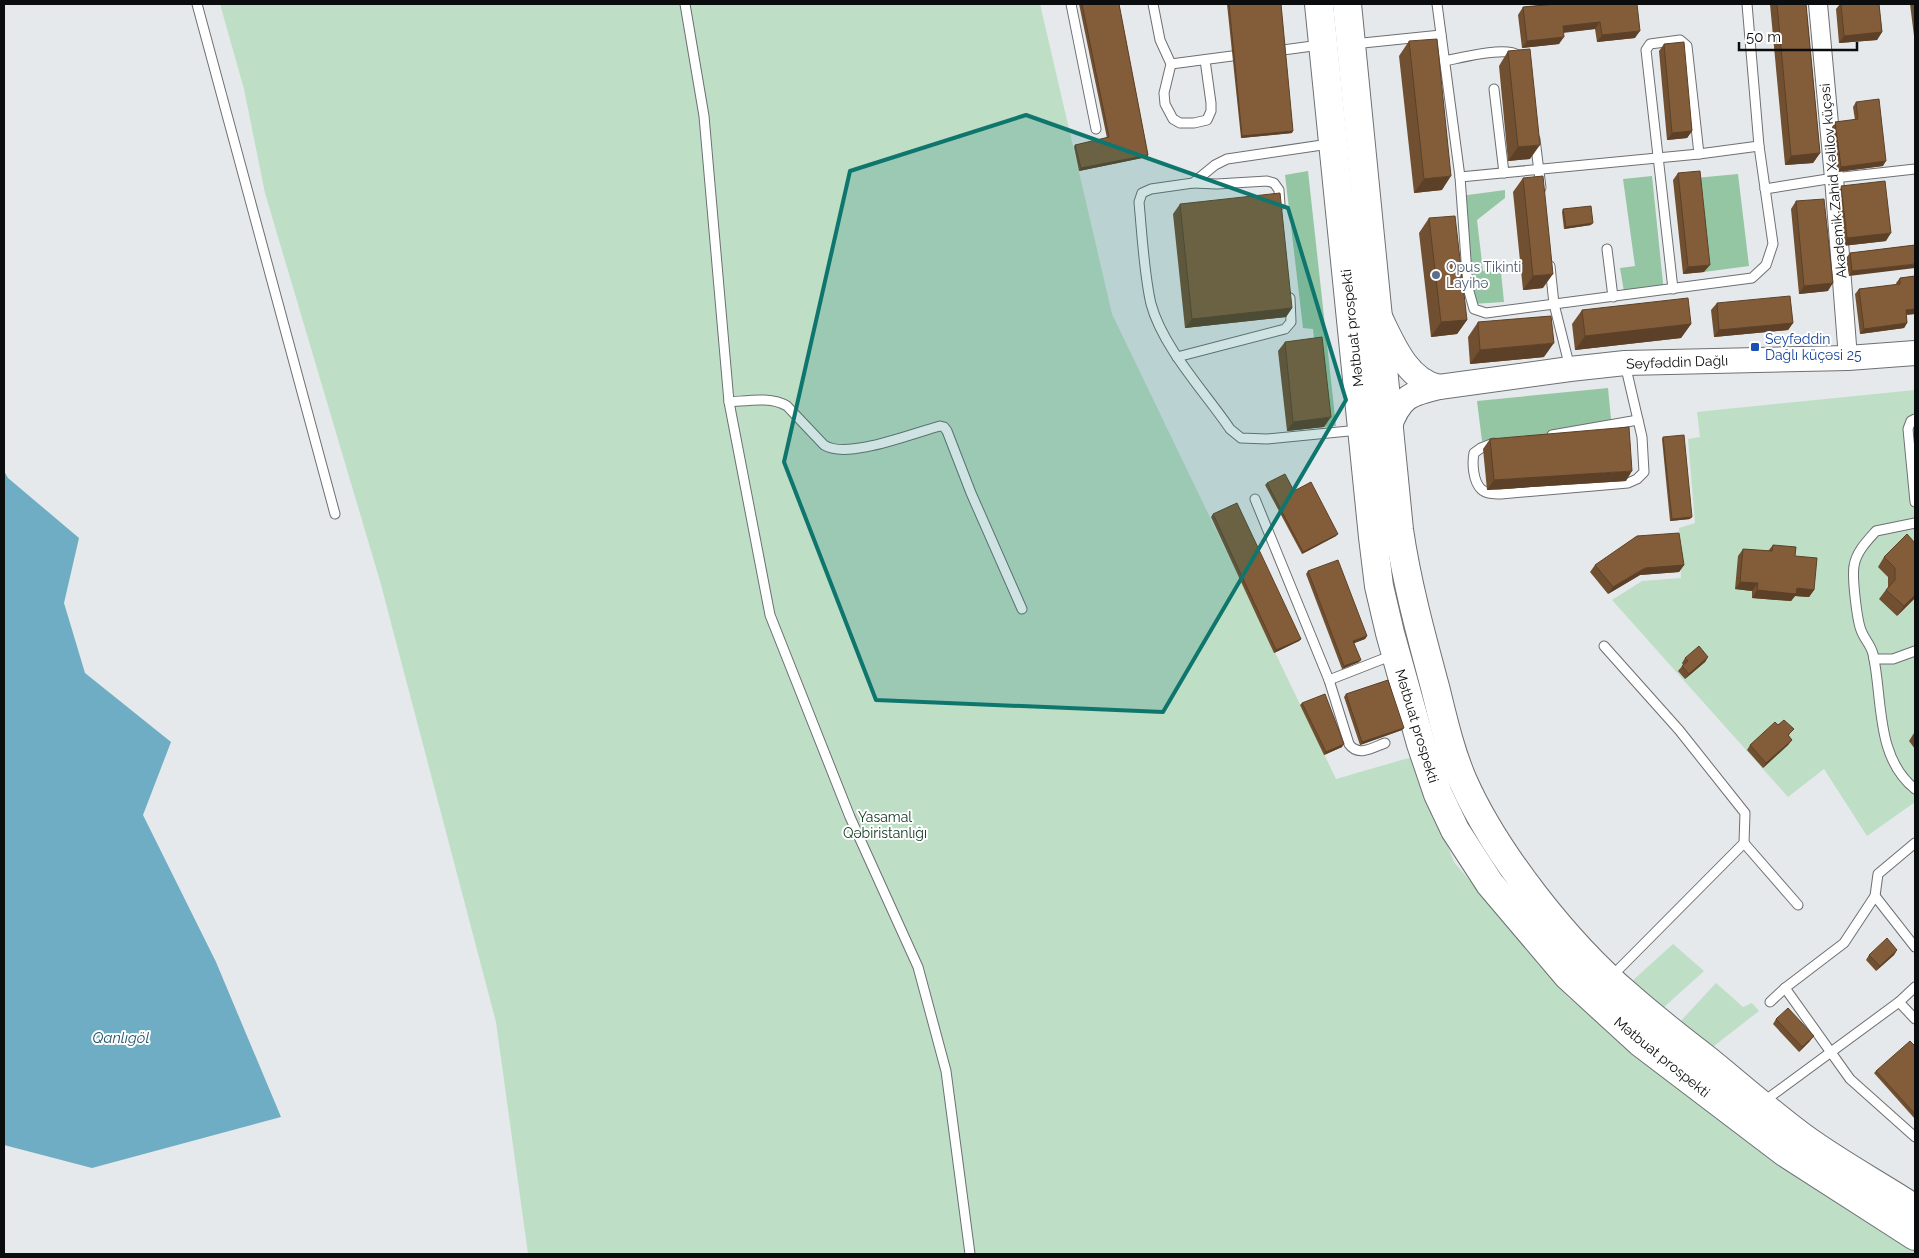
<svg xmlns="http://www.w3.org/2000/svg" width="1919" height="1258" viewBox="0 0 1919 1258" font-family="Raleway,sans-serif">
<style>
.green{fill:#bedec6}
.forest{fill:#95c6a3}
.water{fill:#6fadc4}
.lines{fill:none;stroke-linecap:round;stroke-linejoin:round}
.lane-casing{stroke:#6d7073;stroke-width:11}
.street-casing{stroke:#6d7073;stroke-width:20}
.secondary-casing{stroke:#6d7073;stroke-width:26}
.primary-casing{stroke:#6d7073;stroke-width:30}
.lane{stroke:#fff;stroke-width:9}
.street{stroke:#fff;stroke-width:18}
.secondary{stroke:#fff;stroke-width:24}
.primary{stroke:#fff;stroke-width:28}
.wall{fill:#715031}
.shaded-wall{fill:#5c4128}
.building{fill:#835d39;stroke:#5c4128}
.marked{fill:#0f766e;fill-opacity:0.2;stroke:#0f766e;stroke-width:4;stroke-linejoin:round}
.service-dot{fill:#5c6f8a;stroke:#fff;stroke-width:2}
.transit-dot{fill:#1a4fb4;stroke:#fff;stroke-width:2}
.labels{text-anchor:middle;stroke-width:4;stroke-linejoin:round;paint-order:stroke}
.street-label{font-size:14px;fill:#0b0c0d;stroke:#fff}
.service-label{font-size:14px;fill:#4e5e75;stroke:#fff;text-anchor:start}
.transit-label{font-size:14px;fill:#164399;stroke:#fff;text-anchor:start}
.park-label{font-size:14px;fill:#0e351d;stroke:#fff}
.water-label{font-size:15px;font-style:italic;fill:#235567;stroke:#fff}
</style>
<rect width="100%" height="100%" fill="#e5e9eb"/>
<g class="green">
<polygon points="220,4 1040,4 1112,314 1336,779 1412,757 1454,862 1569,998 1807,1178 1915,1250 1915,1254 528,1254 496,1022 380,581 265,193 244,89"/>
<polygon points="1915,390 1915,802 1867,836 1824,769 1788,797 1612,600 1642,581 1681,578 1679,528 1695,523 1688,439 1700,437 1697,412"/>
<polygon points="1673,944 1704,971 1663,1008 1630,983"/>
<polygon points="1716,983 1743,1007 1752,1003 1759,1011 1710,1049 1678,1024"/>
</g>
<g class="forest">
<polygon points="1308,171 1336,426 1324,427 1313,329 1303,328 1285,175"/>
<polygon points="1738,174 1749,266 1704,272 1695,178"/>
<polygon points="1652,176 1664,293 1625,298 1620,268 1635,266 1623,179"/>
<polygon points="1505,190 1505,198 1477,220 1483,271 1501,272 1504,302 1472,304 1460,196"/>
<polygon points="1608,388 1612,429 1482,441 1477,401"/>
</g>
<polygon class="water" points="4,471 8,478 79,538 64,603 85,673 171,742 143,815 216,962 281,1117 92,1168 4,1145"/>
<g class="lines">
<g class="lane-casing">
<g id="lane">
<polyline points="197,4 335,514"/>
<polyline points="685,4 704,116 729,402 770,615 850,817 918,967 946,1071 970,1254"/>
<polyline points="1071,4 1096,129"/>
<polyline points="1153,4 1160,40 1171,64 1164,93 1165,104 1173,119 1180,123 1194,123 1207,120 1211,111 1211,103 1205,60"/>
<polyline points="1437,4 1460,177 1468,288 1474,309 1486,313 1752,278 1766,265 1773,244 1759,146 1747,4"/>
<polyline points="1353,44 1441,35"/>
<polyline points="1283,50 1320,45"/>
<path d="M1445,61c15,-3 60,-15 73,-6"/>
<polyline points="1171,64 1232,56"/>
<polyline points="1494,89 1504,173"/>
<polyline points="1535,139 1541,188"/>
<path d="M1329,144l-102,15 -12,6 -22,18 -42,6 -9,4 -3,9c3,32 5,72 12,102 12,44 54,88 79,125l11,9 26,1 92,-9"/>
<polyline points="1460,177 1699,154 1759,146"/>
<polyline points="1193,183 1217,184 1267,181 1274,183 1279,190 1280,205"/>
<polyline points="1765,189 1834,178 1915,169"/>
<polyline points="1607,249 1613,297"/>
<polyline points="1550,266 1554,304 1570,368"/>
<polyline points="1673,289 1646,50 1650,44 1680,40 1687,46 1699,154"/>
<polyline points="1177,357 1285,329 1291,322 1290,298"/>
<path d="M729,402c18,-1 42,-6 58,4l37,39c23,15 89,-12 116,-19l4,1 3,4 24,62 51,116"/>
<polyline points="1915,419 1911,421 1908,429 1915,502"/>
<polyline points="1552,435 1638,420"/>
<path d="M1494,443l-13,5 -7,5c-2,10 -1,28 7,36 5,5 13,5 20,5l127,-11 9,-4 7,-7 -2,-35 -17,-73"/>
<path d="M1255,499l74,181 20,64c9,13 23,4 36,-1"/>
<path d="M1915,523l-39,8c-9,10 -20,21 -22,35 -2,12 3,54 7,64 3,9 10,15 12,24 10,45 2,103 42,135"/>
<polyline points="1604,646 1679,730 1745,813 1744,843 1611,977"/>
<polyline points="1874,659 1893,659 1915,651"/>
<polyline points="1329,680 1393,655"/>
<polyline points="1744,843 1798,905"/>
<polyline points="1915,843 1878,874 1875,896 1844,943 1785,988 1850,1079 1915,1137"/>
<polyline points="1875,896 1915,947"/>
<polyline points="1770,1002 1785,988"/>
<polyline points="1899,1002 1915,1019"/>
<polyline points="1763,1102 1899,1002 1915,987"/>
</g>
</g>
<g class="street-casing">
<polyline id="street" points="1818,4 1834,178 1848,358"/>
</g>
<g class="secondary-casing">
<g id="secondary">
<path d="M1381,319c13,27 27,61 58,68"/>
<path d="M1389,428c11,-31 20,-34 50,-41l131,-18 55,-6 223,-5 67,-5"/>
</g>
</g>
<g class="primary-casing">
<g id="primary">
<polyline points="1319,4 1373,537 1379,586 1390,633 1421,744 1438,794 1455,830 1490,884 1568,976 1640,1042 1786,1153 1915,1236"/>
<path d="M1347,4l52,526c8,54 22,105 36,157 8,32 15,64 28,94 33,74 104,163 165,215 27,24 56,46 84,68 28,23 57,48 86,70 37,28 79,50 117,75"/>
</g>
</g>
<use href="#lane" class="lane"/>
<use href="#street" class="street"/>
<use href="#secondary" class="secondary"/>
<use href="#primary" class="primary"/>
</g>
<g class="wall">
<polygon points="1079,4 1119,4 1148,155 1147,157 1079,171 1074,147 1075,145 1107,138"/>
<polygon points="1227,4 1281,4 1292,133 1241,138"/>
<polygon points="1550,4 1637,4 1635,38 1597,42 1595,29 1563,33 1559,44 1522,48 1518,15 1523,7"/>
<polygon points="1770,4 1806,4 1820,153 1813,163 1785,165"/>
<polygon points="1840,4 1883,4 1879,4 1882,32 1877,40 1839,43 1836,9"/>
<polygon points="1910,4 1915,4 1915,36 1914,36"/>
<polygon points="1409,41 1442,190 1414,193 1399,56"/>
<polygon points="1664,44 1692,131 1687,138 1667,140 1659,51"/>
<polygon points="1508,51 1530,159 1508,161 1499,66"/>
<polygon points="1856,102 1883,166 1837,172 1832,127 1835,122 1855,120 1853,107"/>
<polygon points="1678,173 1704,272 1683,274 1673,180"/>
<polygon points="1523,178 1543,288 1523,290 1513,192"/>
<polygon points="1841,186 1886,241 1842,246 1836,194"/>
<polygon points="1796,201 1828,291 1799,294 1791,209"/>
<polygon points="1180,204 1292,308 1286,317 1185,328 1173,214"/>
<polygon points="1563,209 1591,225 1564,229 1562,212"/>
<polygon points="1429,218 1467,320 1457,334 1431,337 1419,233"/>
<polygon points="1915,245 1849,276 1846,258 1850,253"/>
<polygon points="1915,276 1915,314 1906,315 1907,323 1904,328 1860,334 1855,294 1859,289 1897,285 1896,283 1900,278"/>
<polygon points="1717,303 1793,323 1788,330 1714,337 1711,310"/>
<polygon points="1582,310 1691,324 1681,338 1575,350 1572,324"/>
<polygon points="1478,322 1544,357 1470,364 1468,337"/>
<polygon points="1285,342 1324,427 1287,431 1278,351"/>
<polygon points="1663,437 1690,519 1670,521 1662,439"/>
<polygon points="1490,439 1626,481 1487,490 1483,449"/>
<polygon points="1267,483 1294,491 1336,536 1302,554 1265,485"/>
<polygon points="1213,514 1301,639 1299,641 1274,653 1211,517"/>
<polygon points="1915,543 1915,598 1897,616 1879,599 1888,587 1888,577 1878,567 1884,557"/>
<polygon points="1773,545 1795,556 1814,590 1809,597 1795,596 1791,601 1752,598 1752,591 1735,589 1738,556 1743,549 1768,551"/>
<polygon points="1595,565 1684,565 1679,572 1640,575 1608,594 1590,572"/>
<polygon points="1308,571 1367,636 1365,639 1354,643 1359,662 1342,669 1306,574"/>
<polygon points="1708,657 1705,662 1685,679 1678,671 1683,665 1682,663 1685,658"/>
<polygon points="1346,694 1402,730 1360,745 1344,697"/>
<polygon points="1302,703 1342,747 1324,755 1300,705"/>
<polygon points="1778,725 1790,734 1788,736 1792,740 1788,745 1763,768 1747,750 1750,745"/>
<polygon points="1914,733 1915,733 1915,749 1909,741"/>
<polygon points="1897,950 1894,955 1876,971 1866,960 1869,955"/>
<polygon points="1776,1019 1810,1041 1799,1052 1773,1024"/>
<polygon points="1915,1046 1915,1119 1874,1073 1876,1071"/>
</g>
<g class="shaded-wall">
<polygon points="1600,22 1595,29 1557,33 1563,26"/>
<polygon points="1640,31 1635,38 1597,42 1602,35"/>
<polygon points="1882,32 1877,40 1839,43 1844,36"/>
<polygon points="1564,37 1559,44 1522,48 1527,41"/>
<polygon points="1293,131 1292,133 1241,138 1242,136"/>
<polygon points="1692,131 1687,138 1667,140 1672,133"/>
<polygon points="1540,145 1530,159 1508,161 1518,147"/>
<polygon points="1820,153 1813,163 1785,165 1791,156"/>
<polygon points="1148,155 1147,157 1079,171 1081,168"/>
<polygon points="1886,161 1883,166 1837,172 1841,167"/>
<polygon points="1451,176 1442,190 1414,193 1424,179"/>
<polygon points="1593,223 1591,225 1564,229 1566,227"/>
<polygon points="1891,233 1886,241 1842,246 1847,238"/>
<polygon points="1915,264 1915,268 1849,276 1852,271"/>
<polygon points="1710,265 1704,272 1683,274 1688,267"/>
<polygon points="1553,274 1543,288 1523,290 1533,276"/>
<polygon points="1833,283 1828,291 1799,294 1804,286"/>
<polygon points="1292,308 1286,317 1185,328 1192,319"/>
<polygon points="1915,309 1915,314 1902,315 1906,310"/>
<polygon points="1467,320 1457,334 1431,337 1441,322"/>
<polygon points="1793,323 1788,330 1714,337 1719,330"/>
<polygon points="1907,323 1904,328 1860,334 1864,329"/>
<polygon points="1691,324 1681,338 1575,350 1585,336"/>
<polygon points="1554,343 1544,357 1470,364 1480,350"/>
<polygon points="1331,417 1324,427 1287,431 1293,422"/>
<polygon points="1632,471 1626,481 1487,490 1494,480"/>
<polygon points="1692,517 1690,519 1670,521 1672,519"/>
<polygon points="1338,534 1336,536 1302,554 1303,552"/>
<polygon points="1684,565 1679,572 1640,575 1608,594 1613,587 1645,568"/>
<polygon points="1740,582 1758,583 1752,591 1735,589"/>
<polygon points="1797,588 1814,590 1809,597 1795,596 1791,601 1752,598 1757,590"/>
<polygon points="1915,595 1915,598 1897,616 1904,606"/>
<polygon points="1367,636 1365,639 1352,644 1353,641"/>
<polygon points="1301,639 1299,641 1274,653 1276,650"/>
<polygon points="1708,657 1705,662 1685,679 1689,674"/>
<polygon points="1361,660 1359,662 1342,669 1344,666"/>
<polygon points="1404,728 1402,730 1360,745 1362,742"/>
<polygon points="1792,740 1788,745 1763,768 1766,763"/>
<polygon points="1344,744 1342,747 1324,755 1326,752"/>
<polygon points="1897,950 1894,955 1876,971 1880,966"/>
<polygon points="1814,1036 1810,1041 1799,1052 1802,1047"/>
</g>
<g class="building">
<polygon points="1082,4 1119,4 1148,155 1081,168 1075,145 1109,137"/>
<polygon points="1229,4 1281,4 1293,131 1242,136"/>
<polygon points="1556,4 1637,4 1640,31 1602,35 1600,22 1563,26 1564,37 1527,41 1523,7"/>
<polygon points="1777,4 1806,4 1820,153 1791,156"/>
<polygon points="1841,4 1879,4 1882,32 1844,36"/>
<polygon points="1437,39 1451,176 1424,179 1409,41"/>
<polygon points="1684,42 1692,131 1672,133 1664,44"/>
<polygon points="1530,49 1540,145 1518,147 1508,51"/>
<polygon points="1879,99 1886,161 1841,167 1835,122 1858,119 1856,102"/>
<polygon points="1700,171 1710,265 1688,267 1678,173"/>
<polygon points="1543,176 1553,274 1533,276 1523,178"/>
<polygon points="1885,181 1891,233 1847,238 1841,186"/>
<polygon points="1280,193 1292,308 1192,319 1180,204"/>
<polygon points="1824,199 1833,283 1804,286 1796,201"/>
<polygon points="1591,206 1593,223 1566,227 1563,209"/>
<polygon points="1455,216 1467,320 1441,322 1429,218"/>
<polygon points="1915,245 1915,264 1852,271 1850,253"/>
<polygon points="1915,276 1915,309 1906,310 1907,323 1864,329 1859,289 1900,284 1900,278"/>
<polygon points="1790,296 1793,323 1719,330 1717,303"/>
<polygon points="1688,298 1691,324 1585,336 1582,310"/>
<polygon points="1551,316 1554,343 1480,350 1478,322"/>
<polygon points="1322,337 1331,417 1293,422 1285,342"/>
<polygon points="1629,427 1632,471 1494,480 1490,439"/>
<polygon points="1684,435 1692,517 1672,519 1663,437"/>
<polygon points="1285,474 1294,491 1311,482 1338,534 1303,552 1267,483"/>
<polygon points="1237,503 1301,639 1276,650 1213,514"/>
<polygon points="1679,533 1684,565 1645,568 1613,587 1595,565 1637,536"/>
<polygon points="1907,534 1915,543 1915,595 1904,606 1886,590 1895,580 1895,568 1884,557"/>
<polygon points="1773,545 1796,547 1795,556 1817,558 1814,590 1797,588 1796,594 1757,590 1758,583 1740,582 1743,549 1772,551"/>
<polygon points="1338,560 1367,636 1353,641 1361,660 1344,666 1308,571"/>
<polygon points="1699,646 1708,657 1689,674 1682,666 1688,661 1685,658"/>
<polygon points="1388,680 1404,728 1362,742 1346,694"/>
<polygon points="1325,694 1344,744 1326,752 1302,703"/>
<polygon points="1784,720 1794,729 1788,735 1792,740 1766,763 1750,745 1775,722 1778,725"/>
<polygon points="1887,938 1897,950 1880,966 1869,955"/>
<polygon points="1788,1008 1814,1036 1802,1047 1776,1019"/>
<polygon points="1910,1041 1915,1046 1915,1114 1876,1071"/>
</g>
<path class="marked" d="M1026,115l262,93 58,192 -183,312 -287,-12 -92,-238 66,-291z"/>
<circle class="service-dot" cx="1436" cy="275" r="5"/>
<rect class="transit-dot" x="1750" y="342" width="10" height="10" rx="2.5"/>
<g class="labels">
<g class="street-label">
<text transform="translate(1833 181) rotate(-95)" y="5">Akademik Zahid Xəlilov küçəsi</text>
<text transform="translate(1352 328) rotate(-96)" y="5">Mətbuat prospekti</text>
<text transform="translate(1677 362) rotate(-2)" y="5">Seyfəddin Dağlı</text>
<text transform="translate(1417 726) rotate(73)" y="5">Mətbuat prospekti</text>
<text transform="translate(1662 1057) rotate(39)" y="5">Mətbuat prospekti</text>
</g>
<g class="service-label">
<text x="1446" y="272">Opus Tikinti<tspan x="1446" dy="16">Layihə</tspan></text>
</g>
<g class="transit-label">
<text x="1765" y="344">Seyfəddin<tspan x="1765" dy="16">Dağlı küçəsi 25</tspan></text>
</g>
<g class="park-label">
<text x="885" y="822">Yasamal<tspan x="885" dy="16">Qəbiristanlığı</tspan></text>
</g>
<g class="water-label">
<text x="121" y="1043">Qanlıgöl</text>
</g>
</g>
<rect width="1919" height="1258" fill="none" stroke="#0b0c0d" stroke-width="10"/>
<path d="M1739 42v8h118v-8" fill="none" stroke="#0b0c0d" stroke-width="2.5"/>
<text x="1746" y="42" font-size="15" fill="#0b0c0d" stroke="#ffffff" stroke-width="4" paint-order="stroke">50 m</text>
</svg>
